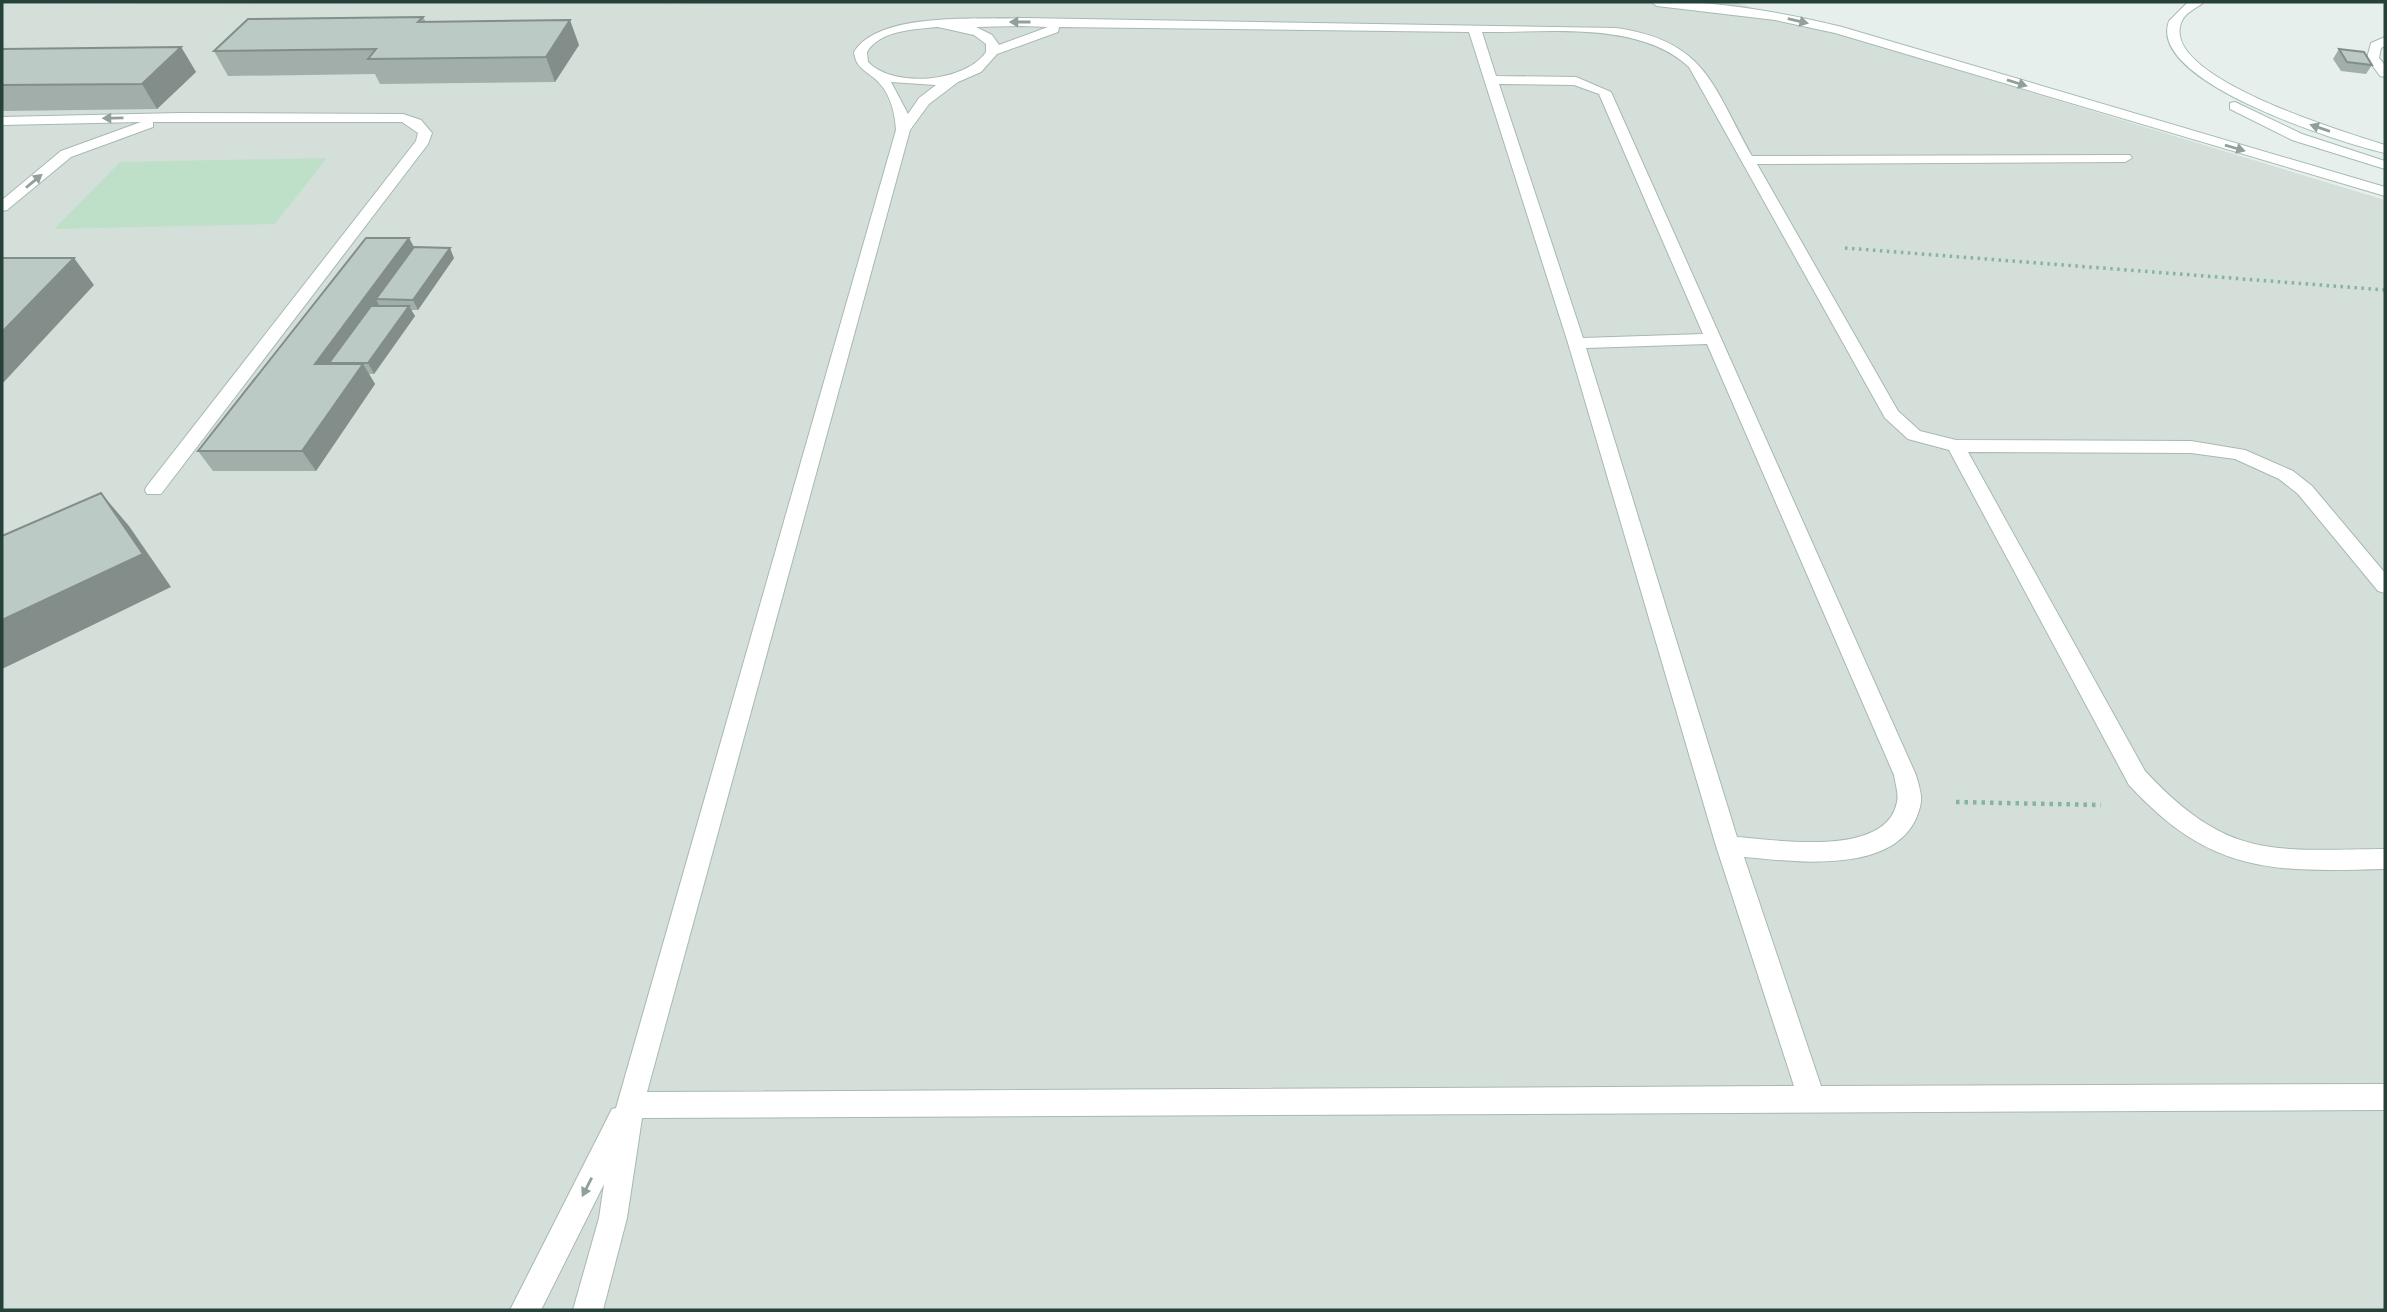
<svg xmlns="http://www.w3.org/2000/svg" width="2387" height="1312" viewBox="0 0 2387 1312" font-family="Overpass,sans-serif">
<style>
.built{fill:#d4dfda}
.green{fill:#bfe0c8}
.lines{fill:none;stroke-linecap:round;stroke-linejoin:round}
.lane-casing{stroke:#a8b8b2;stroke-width:2}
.street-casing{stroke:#a8b8b2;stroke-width:2}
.secondary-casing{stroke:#a4bbb3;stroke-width:2}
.path-far1{stroke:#86b3a5;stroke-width:3.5;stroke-dasharray:2.5 4.5;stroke-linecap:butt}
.path{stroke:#86b3a5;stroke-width:4.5;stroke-dasharray:3.5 5;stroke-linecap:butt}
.lane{fill:#fff;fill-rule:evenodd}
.street{fill:#fff;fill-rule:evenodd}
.secondary{fill:#fff;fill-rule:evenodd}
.wall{fill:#a1aea9}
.shaded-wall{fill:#838d89}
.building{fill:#bbcac4;stroke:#838d89;stroke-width:2}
.oneway{fill:#92a09c}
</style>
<rect width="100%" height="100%" fill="#e6efeb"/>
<polygon class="built" points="1734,2 2385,200 2385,1310 2,1310 2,4"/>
<polygon class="green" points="327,158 275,224 54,229 120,162"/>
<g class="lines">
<g class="lane-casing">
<path id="lane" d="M1022,18l594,10c90,13 96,57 136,128l378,-1 2,3 -7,4 -368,2 141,247 22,20 36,9 235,1 54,9 48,21 19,15 73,87v20l-7,-2 -80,-97 -19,-15 -44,-20 -44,-6 -223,-1 177,319c83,89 127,79 240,78v20c-114,3 -174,5 -256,-84l-180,-335 -41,-11 -23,-21 -196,-351c-50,-47 -143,-34 -207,-35l14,44 80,1 35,15 305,683c2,8 6,18 5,27 -13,75 -123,60 -177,55l77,229 564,-2v26l-1743,8 -15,100 -24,92h-30l26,-92 5,-34 -63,126h-31l102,-201 4,-1 280,-978c-1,-19 -7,-40 -22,-52 -11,-9 -18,-11 -20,-26 25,-41 124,-32 168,-34zM1022,26l26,1 -49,18 -7,-10 -16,-8zM938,27l36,8 12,9v8c-20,30 -92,37 -118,10l-1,-10c13,-22 49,-23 71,-25zM1059,27l410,5 99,311 148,503 78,240 -1147,6 263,-962 19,-26 29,-22 23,-10 16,-18 61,-22zM891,82l45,3 -17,13 -11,16zM1499,84l75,1 25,9 104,240 -120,4zM1707,344l187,431c1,8 5,18 3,27 -10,56 -120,38 -160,35l-151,-489z"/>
</g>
<g class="street-casing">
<g id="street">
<polygon points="2385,37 2385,46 2381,48 2379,58 2385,65 2385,77 2380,76 2367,58 2371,43"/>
<polygon points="181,113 403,114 421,120 432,133 428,144 161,494 147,494 145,490 147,486 416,141 418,133 402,122 153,122 153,127 71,157 7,210 2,211 2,200 61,151 141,122 2,125 2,117"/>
</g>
</g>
<g class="secondary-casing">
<g id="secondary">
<path d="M1651,2c63,-2 130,10 191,25l543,160v9l-550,-163 -60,-13 -118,-14z"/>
<path d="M2188,2h16c-8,7 -19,10 -23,21 -20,55 167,110 204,122v8c-43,-10 -239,-71 -216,-132z"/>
<polygon points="2235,102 2302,134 2385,161 2385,169 2292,140 2230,109 2230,103"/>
</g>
</g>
<polyline class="path-far1" points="1845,248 2385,290"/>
<polyline class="path" points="1956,802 2101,805"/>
<use href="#lane" class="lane"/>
<use href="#street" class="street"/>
<use href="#secondary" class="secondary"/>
</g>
<g class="wall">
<polygon points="423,17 426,22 579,45 555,82 380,84 375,74 228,76 214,51"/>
<polygon points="181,47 196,72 157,109 2,111 2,49"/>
<polygon points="2339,49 2372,65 2366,74 2341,71 2333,59"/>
<polygon points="409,238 414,247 454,258 418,310 411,310 415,316 374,374 369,374 375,384 316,471 213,471 198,451"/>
</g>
<g class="shaded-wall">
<polygon points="570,20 579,45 555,82 546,57"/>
<polygon points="181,47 196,72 157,109 142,84"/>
<polygon points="409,238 419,257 376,299 381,309 329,363 335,373 315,364"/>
<polygon points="450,248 454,258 418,310 413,300"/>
<polygon points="74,258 94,285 2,384 2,332"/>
<polygon points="409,306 415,316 374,374 368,363"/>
<polygon points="363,364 375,384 316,471 302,451"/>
<polygon points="101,493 129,526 171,587 2,669 2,620"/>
</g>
<g class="building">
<polygon points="423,17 418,22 570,20 546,57 368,59 376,49 214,51 248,19"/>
<polygon points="181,47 142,84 2,85 2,49"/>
<polygon points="2339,49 2364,52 2372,65 2347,62"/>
<polygon points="366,238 409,238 315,364 363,364 302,451 198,451"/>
<polygon points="414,247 450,248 413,300 376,299"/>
<polygon points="2,258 74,258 2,332"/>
<polygon points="371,306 409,306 368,363 329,363"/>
<polygon points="101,493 143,554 2,620 2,536"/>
</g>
<defs><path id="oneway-solid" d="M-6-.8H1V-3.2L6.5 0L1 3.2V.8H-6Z" transform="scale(1.75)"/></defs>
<g class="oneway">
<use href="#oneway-solid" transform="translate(1798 21) rotate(13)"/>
<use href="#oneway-solid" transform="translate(1020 22) rotate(-180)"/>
<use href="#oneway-solid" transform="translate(2017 83) rotate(17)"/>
<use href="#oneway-solid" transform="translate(113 118) rotate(179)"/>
<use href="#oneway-solid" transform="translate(2320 128) rotate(-161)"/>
<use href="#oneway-solid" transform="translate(2235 148) rotate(16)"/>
<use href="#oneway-solid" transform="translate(34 181) rotate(-40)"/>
<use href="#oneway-solid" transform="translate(587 1187) rotate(117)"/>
</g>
<rect width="2387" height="1312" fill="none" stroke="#24423a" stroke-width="7"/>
</svg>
